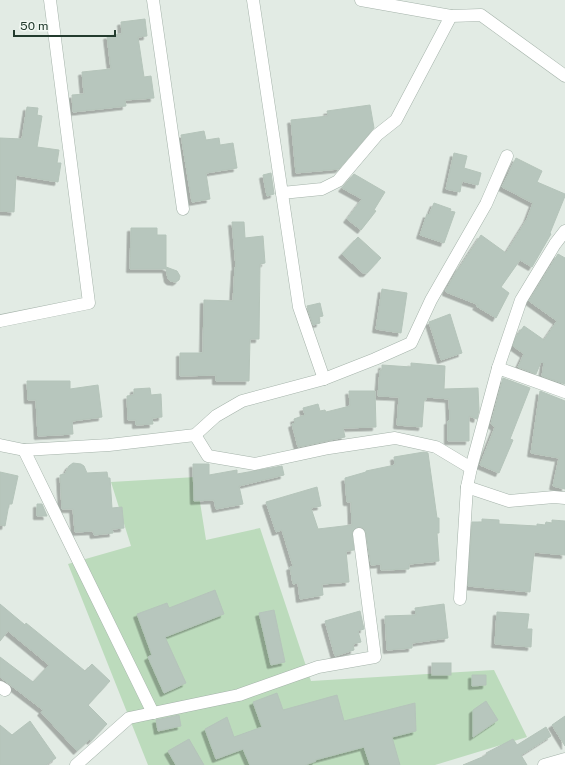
<svg xmlns="http://www.w3.org/2000/svg" width="565" height="765" viewBox="0 0 565 765" font-family="'Public Sans',sans-serif">
<style>
.green{fill:#bcdbbc}
.building{fill:#b7c6bd;stroke:#b5c4ba;filter:url(#shadow)}
.lines{fill:none;stroke-linecap:round;stroke-linejoin:round}
.street-casing{stroke:#a5b3aa;stroke-width:13}
.street{stroke:#fff;stroke-width:12}
</style>
<defs>
<filter id="shadow"><feDropShadow dx="-3.5" dy="3.5" stdDeviation="0" flood-color="#0004"/></filter>
</defs>
<rect width="100%" height="100%" fill="#e2ebe4"/>
<polygon class="green" points="196,477 206,540 260,528 311,681 494,670 527,737 435,765 148,765 68,564 131,546 111,482"/>
<g class="building">
<polygon points="145,19 147,36 138,37 144,77 151,76 154,98 125,100 126,106 73,112 72,95 84,94 82,72 111,69 107,36 122,34 121,22"/>
<polygon points="370,105 374,128 339,169 296,173 291,120 328,116 327,111"/>
<polygon points="27,107 38,108 37,115 42,116 37,147 59,150 57,163 61,163 58,182 16,175 14,212 0,211 0,138 22,139"/>
<polygon points="204,131 206,140 219,138 220,145 233,143 237,168 206,173 210,199 192,202 181,135"/>
<polygon points="454,153 467,156 464,168 481,173 478,185 462,181 460,192 446,189"/>
<polygon points="516,158 542,171 537,182 565,194 565,196 550,233 551,234 532,267 520,260 501,287 509,293 496,318 476,306 479,305 446,292 446,290 459,267 460,267 481,235 506,253 527,219 533,203 502,187"/>
<polygon points="271,173 274,194 267,196 263,175"/>
<polygon points="354,174 385,192 374,210 376,211 361,230 347,219 362,199 342,188"/>
<polygon points="434,203 451,209 450,211 455,212 444,243 420,235 427,214 429,215"/>
<polygon points="232,222 244,222 245,238 263,236 265,263 260,264 259,339 250,339 249,381 216,381 216,375 180,376 180,353 203,353 204,300 233,301 235,267 236,267"/>
<polygon points="131,228 157,228 157,235 166,235 166,267 177,271 180,276 179,280 176,282 170,281 168,279 166,269 130,269"/>
<polygon points="358,237 381,258 367,273 363,273 342,254"/>
<polygon points="558,254 565,258 565,384 542,376 544,363 541,362 536,374 518,367 524,354 513,346 516,337 524,326 544,340 557,321 529,301"/>
<polygon points="382,289 407,293 401,333 376,329"/>
<polygon points="320,303 323,316 319,317 320,323 313,325 307,306"/>
<polygon points="450,314 462,353 441,360 429,322"/>
<polygon points="411,363 445,366 444,389 478,388 479,410 477,419 469,416 469,441 448,441 448,421 450,421 449,399 427,397 426,400 424,400 422,427 397,425 399,397 378,396 380,370 382,370 382,365 411,367"/>
<polygon points="503,378 530,388 510,439 513,440 499,473 480,465 495,427 491,424"/>
<polygon points="27,381 70,381 70,389 98,385 102,417 72,421 73,434 38,436 36,400 28,400"/>
<polygon points="150,388 151,395 161,394 162,417 152,418 153,424 136,425 136,420 128,420 127,396 134,395 134,389"/>
<polygon points="349,391 375,391 376,427 343,428 345,437 298,447 292,424 295,423 294,419 305,415 303,408 318,404 320,411 325,410 326,412 350,406"/>
<polygon points="540,391 565,401 565,489 553,486 559,458 531,453"/>
<polygon points="424,452 428,453 437,518 439,518 439,533 437,533 439,561 409,564 409,569 381,570 381,564 371,565 366,533 362,527 358,527 352,532 354,550 346,551 349,582 322,584 323,595 300,599 298,583 293,584 290,567 293,566 282,530 276,532 266,502 317,487 321,506 311,508 318,529 352,525 351,502 347,502 345,478 366,472 366,471 395,465 394,457"/>
<polygon points="73,463 81,464 84,466 87,473 107,472 108,478 110,478 112,508 122,507 124,528 112,529 113,533 94,535 93,531 75,532 73,509 62,509 60,475 65,474 69,466"/>
<polygon points="193,464 209,464 209,475 237,470 237,474 282,466 284,475 239,486 243,504 216,509 214,500 194,501"/>
<polygon points="0,472 18,476 12,504 9,504 5,526 0,525"/>
<polygon points="37,504 42,504 47,516 37,516"/>
<polygon points="482,519 499,520 499,524 537,526 537,524 545,525 546,522 552,523 552,520 565,521 565,555 534,552 530,592 468,586 472,522 482,522"/>
<polygon points="215,590 224,614 165,637 186,683 164,693 148,657 152,655 137,614 167,603 169,608"/>
<polygon points="0,604 25,625 26,623 85,671 92,664 110,681 88,705 107,724 91,741 90,739 77,751 41,712 43,710 0,677 0,657 33,682 49,665 8,631 0,641"/>
<polygon points="444,604 448,638 412,643 412,648 387,650 385,616 416,615 415,608"/>
<polygon points="274,610 285,662 271,665 259,613"/>
<polygon points="360,611 364,629 358,631 361,642 353,644 354,650 335,656 325,621"/>
<polygon points="497,612 529,614 527,629 532,629 531,647 495,644"/>
<rect x="432" y="663" width="19" height="12"/>
<polygon points="472,675 486,675 486,685 472,686"/>
<polygon points="277,693 283,710 337,695 344,721 415,703 416,731 392,737 400,765 370,765 364,747 315,760 316,761 305,765 250,765 243,749 216,759 205,729 227,717 234,737 262,727 253,702"/>
<polygon points="486,701 498,720 473,737 473,710"/>
<polygon points="179,715 181,726 158,731 156,720"/>
<polygon points="565,716 565,746 552,725"/>
<polygon points="30,721 56,758 46,765 0,765 0,725 12,735"/>
<polygon points="546,727 551,736 521,755 527,765 463,765 487,755 486,753 513,739 517,745"/>
<polygon points="189,739 204,765 176,765 168,751"/>
</g>
<g class="lines">
<g class="street-casing">
<g id="street">
<polyline points="153,0 183,209"/>
<polyline points="253,0 299,307 324,379"/>
<polyline points="361,0 451,16 481,15 565,76"/>
<polyline points="282,193 322,189 338,181 377,135 396,120 451,16"/>
<polyline points="0,321 89,303 50,0"/>
<polyline points="498,368 565,392"/>
<polyline points="195,435 208,456 255,464 329,448 395,438 436,447 471,468"/>
<polyline points="0,445 24,450 109,445 195,435 216,416 242,401 324,379 375,359 411,343 431,300 486,204 507,156"/>
<polyline points="24,450 153,713"/>
<polyline points="467,487 509,501 554,497 565,498"/>
<polyline points="460,599 467,487 471,468 498,368 521,300 555,244 565,231"/>
<polyline points="0,687 5,690"/>
<polyline points="76,765 129,718 239,695 318,667 375,657 359,534"/>
<polyline points="544,765 565,759"/>
</g>
</g>
<use href="#street" class="street"/>
</g>
<path d="M14 30v6h101v-6" fill="none" stroke="#233b2e" stroke-width="2"/>
<text x="20" y="30" font-size="12" fill="#233b2e" stroke="#f2f8f3" stroke-width="3" paint-order="stroke">50 m</text>
</svg>
